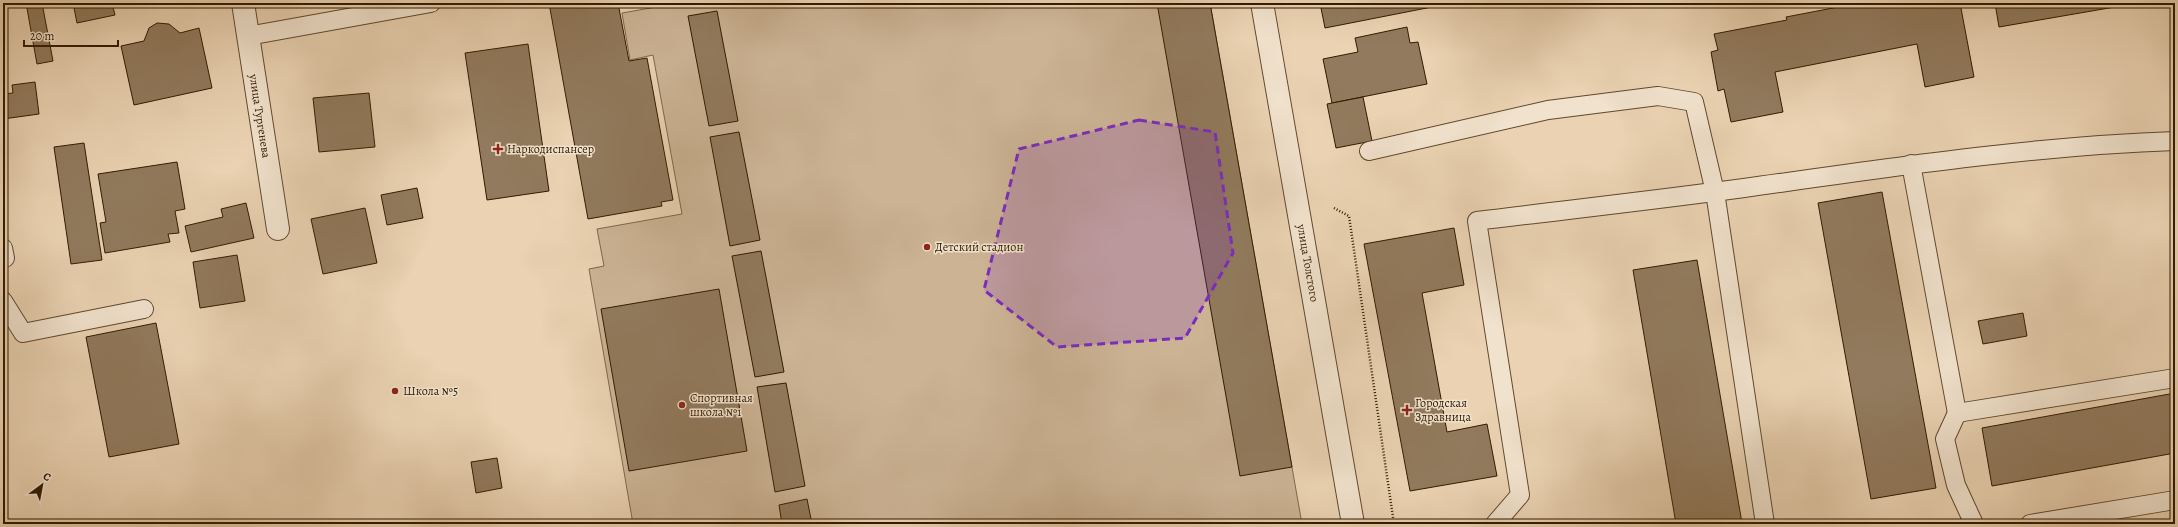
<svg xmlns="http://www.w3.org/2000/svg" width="2178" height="527" viewBox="0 0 2178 527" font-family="Alegreya,serif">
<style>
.green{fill:#cbb394;stroke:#7e674a}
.building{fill:#917a5d;stroke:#311b00}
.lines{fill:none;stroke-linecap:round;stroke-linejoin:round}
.service-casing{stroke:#5f492c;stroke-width:20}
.minor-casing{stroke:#5f492c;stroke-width:24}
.tertiary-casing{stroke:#5f492c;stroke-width:24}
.path{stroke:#311b00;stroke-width:2.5;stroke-dasharray:1 2;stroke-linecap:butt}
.service{stroke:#f1e2cd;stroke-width:18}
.minor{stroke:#f1e2cd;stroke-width:22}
.tertiary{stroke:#f1e2cd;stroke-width:22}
.marked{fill:#7b2cbf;fill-opacity:0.2;stroke:#7b2cbf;stroke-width:3;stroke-dasharray:8 5;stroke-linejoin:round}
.poi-dot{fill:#8f2418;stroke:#f1e2cd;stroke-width:1.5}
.labels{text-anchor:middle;stroke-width:3;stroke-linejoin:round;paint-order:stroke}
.street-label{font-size:12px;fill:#311b00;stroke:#f1e2cd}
.poi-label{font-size:12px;fill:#311b00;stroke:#f1e2cd;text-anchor:start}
</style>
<rect width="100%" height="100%" fill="#ead2b2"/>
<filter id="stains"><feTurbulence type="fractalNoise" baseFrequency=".005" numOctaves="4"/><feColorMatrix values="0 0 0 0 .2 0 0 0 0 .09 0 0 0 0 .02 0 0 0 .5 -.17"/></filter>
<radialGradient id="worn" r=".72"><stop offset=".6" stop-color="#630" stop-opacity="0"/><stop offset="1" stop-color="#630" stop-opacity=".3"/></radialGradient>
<polygon class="green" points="679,3 1210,3 1302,524 633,524 589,269 604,266 597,229 682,214 653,55 630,60 622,13"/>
<g class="building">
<polygon points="26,3 42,3 53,61 37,64"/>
<polygon points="73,3 112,3 115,15 77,23"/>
<polygon points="549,3 618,3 629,61 647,58 673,200 661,202 662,206 588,219"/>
<polygon points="1157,3 1210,3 1292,467 1240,476"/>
<polygon points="1320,3 1437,3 1437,6 1325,28"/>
<polygon points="1859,3 1960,3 1974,77 1925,87 1917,44 1775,72 1783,112 1731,122 1724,89 1718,91 1711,52 1718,50 1714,34 1787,20 1786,17"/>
<polygon points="1995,3 2138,3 1999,27"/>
<polygon points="717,11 738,121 709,126 688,16"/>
<polygon points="157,23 169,24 180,33 199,28 212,88 134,105 121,46 144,41 149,28"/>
<polygon points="1407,27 1410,43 1418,42 1427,84 1332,103 1323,59 1358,52 1355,38"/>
<polygon points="528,44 549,191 487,200 465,53"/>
<polygon points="35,82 39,114 3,119 3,94 13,93 12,85"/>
<polygon points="369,93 375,147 319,152 313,98"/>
<polygon points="1363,97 1372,141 1336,148 1327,104"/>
<polygon points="739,132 760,240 730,246 710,137"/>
<polygon points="84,143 102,260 71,264 54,147"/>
<polygon points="177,162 185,209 175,211 179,233 168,234 170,242 105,253 100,223 106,222 98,174"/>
<polygon points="417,188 423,218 387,225 381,195"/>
<polygon points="1882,192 1936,488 1871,499 1818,203"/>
<polygon points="246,203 254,238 191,252 185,226 223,217 221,209"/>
<polygon points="365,208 377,263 323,274 311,219"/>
<polygon points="1454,228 1464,285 1422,293 1447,432 1487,424 1497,476 1410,491 1364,244"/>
<polygon points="761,251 784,372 755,377 732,256"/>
<polygon points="237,255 245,301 200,308 193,262"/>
<polygon points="1697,260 1742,523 1737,524 1676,524 1633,270"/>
<polygon points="719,289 747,451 629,471 601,309"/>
<polygon points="2023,313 2027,336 1983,344 1978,321"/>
<polygon points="156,323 179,444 109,457 86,337"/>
<polygon points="786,383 805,486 775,492 757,387"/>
<polygon points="2175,393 2175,453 1992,486 1982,428"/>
<polygon points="497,458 502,488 476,493 471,462"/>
<polygon points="807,499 812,524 782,524 779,505"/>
</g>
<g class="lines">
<g class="service-casing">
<g id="service">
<polyline points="248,36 431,3"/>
<polyline points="1369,151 1548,110 1658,96 1694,102 1715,192 1765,524"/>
<polyline points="1911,164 1957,413 2175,378"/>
<polyline points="3,248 5,258"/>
<polyline points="3,301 23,333 144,309"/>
<polyline points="1957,413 1945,439 1956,485 1974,524"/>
<path d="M1495,524l25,-29 -43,-274c89,-11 178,-21 267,-33 143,-20 287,-42 431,-47"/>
<polyline points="2030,524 2175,500"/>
</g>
</g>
<g class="minor-casing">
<polyline id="minor" points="243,3 278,229"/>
</g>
<g class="tertiary-casing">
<polyline id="tertiary" points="1262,3 1353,524"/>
</g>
<polyline class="path" points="1334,208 1349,216 1394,524"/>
<use href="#service" class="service"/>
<use href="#minor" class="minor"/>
<use href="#tertiary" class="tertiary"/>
</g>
<path class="marked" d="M1139,120l76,12 18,121 -48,85 -128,9 -73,-57 35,-141z"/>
<g class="poi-dot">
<path d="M496 143h4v4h4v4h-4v4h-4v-4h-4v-4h4z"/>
<circle cx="927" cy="247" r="4"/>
<circle cx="395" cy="391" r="4"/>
<circle cx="682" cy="405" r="4"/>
<path d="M1405 404h4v4h4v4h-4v4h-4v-4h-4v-4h4z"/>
</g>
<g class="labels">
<g class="street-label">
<text transform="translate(260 116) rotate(81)" y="4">улица Тургенева</text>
<text transform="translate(1308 263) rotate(80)" y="4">улица Толстого</text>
</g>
<g class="poi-label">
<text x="507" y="153">Наркодиспансер</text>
<text x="935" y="251">Детский стадион</text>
<text x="403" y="395">Школа №5</text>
<text x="690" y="402">Спортивная<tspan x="690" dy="14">школа №1</tspan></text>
<text x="1415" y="407">Городская<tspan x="1415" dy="14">Здравница</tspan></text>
</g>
</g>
<rect width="2178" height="527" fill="none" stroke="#ead2b2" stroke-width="16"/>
<rect x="4" y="4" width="2170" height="519" fill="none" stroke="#311b00" stroke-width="2"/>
<rect x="8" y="8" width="2162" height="511" fill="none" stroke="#311b00"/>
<g transform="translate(42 485) rotate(32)" stroke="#f1e2cd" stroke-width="3" paint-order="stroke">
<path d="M0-3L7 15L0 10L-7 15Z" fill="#311b00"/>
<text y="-6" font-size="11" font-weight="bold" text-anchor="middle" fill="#311b00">С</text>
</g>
<path d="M24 40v6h94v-6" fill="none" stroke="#311b00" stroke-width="2"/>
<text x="30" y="40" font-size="12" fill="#311b00" stroke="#f1e2cd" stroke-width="3" paint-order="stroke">20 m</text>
<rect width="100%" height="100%" filter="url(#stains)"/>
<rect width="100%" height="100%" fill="url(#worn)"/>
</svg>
